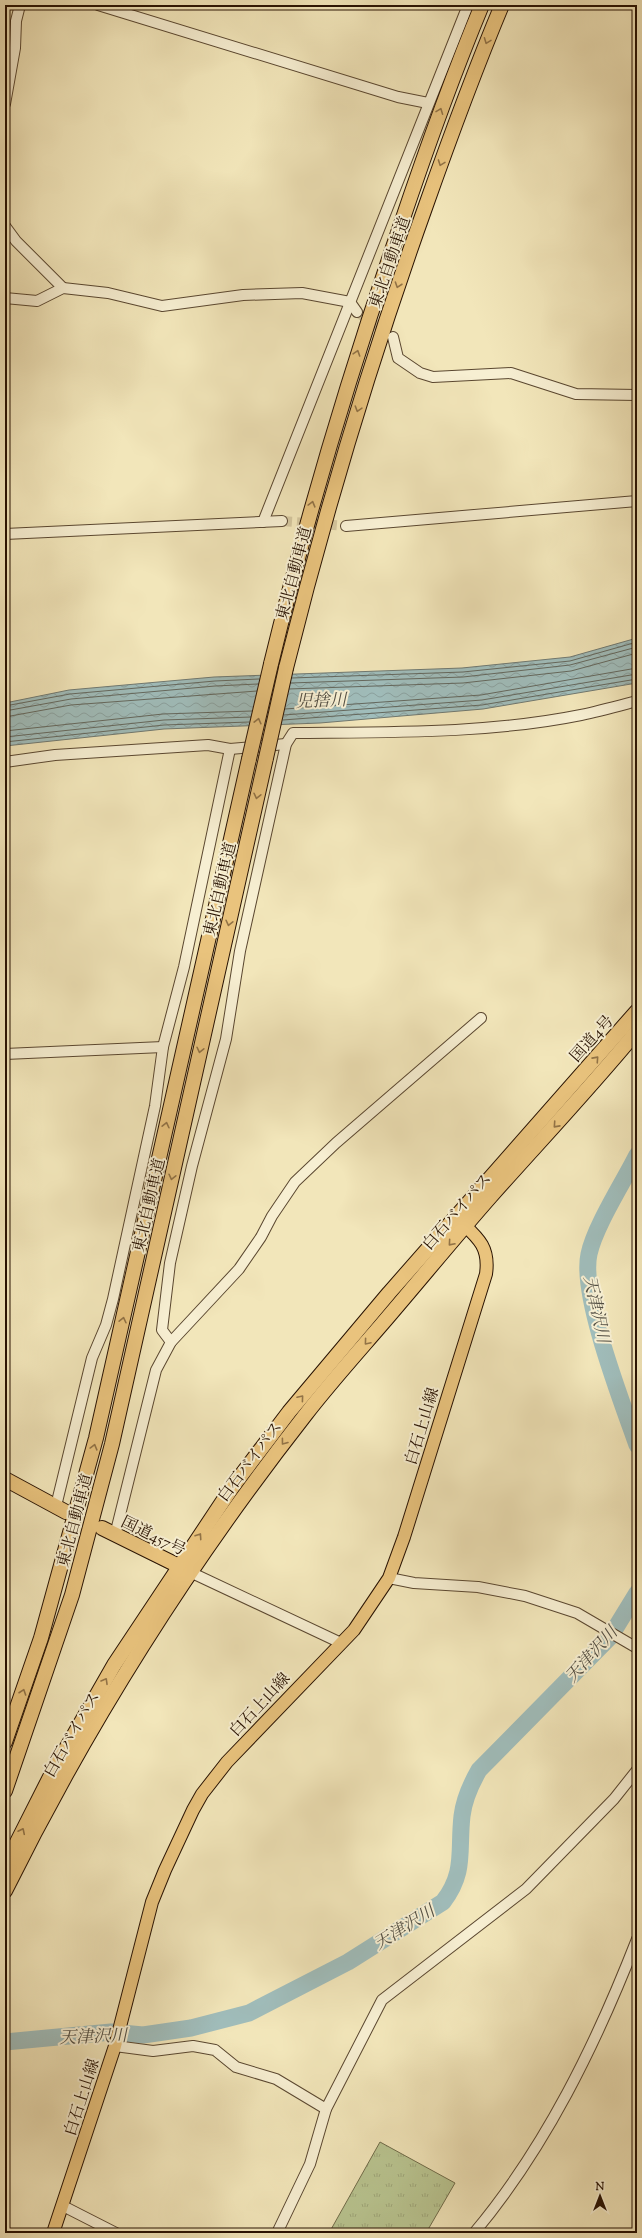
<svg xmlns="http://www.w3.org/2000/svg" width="642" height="2238" viewBox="0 0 642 2238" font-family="'Sorts Mill Goudy','Noto Serif JP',serif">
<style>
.park{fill:url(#park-tufts);stroke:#706c4a}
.water{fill:url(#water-waves);stroke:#707971}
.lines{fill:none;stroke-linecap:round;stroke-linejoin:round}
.shore{stroke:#64685e;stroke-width:1}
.river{stroke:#a0bdbb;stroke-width:17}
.minor-tunnel{stroke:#d4c69e;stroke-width:10;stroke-dasharray:10 5;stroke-linecap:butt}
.minor-casing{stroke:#5a4730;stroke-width:12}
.major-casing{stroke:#281202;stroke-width:14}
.highway-casing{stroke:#281202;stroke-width:16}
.minor{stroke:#f7efd2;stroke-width:10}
.major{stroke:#e9c37d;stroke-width:12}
.highway{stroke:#e9c37d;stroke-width:14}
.highway-bridge-casing{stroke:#281202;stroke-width:16;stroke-linecap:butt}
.highway-bridge{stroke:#e9c37d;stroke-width:14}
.oneway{stroke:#927346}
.labels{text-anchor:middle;stroke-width:4;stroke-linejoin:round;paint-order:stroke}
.street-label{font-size:16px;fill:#281202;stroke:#f7efd2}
.water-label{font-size:17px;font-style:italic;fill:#524e43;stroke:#f7efd2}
</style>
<defs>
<pattern id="park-tufts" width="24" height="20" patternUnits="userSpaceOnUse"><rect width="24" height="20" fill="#b9c591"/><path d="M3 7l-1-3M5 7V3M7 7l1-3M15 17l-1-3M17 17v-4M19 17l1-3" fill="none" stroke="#9fa87b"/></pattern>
<pattern id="water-waves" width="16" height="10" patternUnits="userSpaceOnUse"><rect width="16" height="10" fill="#a0bdbb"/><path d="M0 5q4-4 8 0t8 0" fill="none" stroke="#8aa19f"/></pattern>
</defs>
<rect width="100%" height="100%" fill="#f2e6ba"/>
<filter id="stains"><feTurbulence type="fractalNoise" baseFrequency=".005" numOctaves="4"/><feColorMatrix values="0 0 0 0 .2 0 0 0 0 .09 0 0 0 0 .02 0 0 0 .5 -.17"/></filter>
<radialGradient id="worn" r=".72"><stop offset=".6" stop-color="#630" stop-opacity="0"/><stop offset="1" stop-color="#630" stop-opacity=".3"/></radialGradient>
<polygon class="park" points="380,2142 455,2183 426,2233 329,2233"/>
<polygon class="water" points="637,638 637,683 483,709 320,723 164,729 5,746 5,703 69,690 214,677 462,668 570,657"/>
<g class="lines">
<g class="shore">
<polyline points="292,678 463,672 570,661 637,642"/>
<polyline points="291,683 463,677 570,665 637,647"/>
<polyline points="289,689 463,683 571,671 637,653"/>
<polyline points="5,706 70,694 215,681 259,679"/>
<polyline points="285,709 481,695 637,668"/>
<polyline points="5,711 71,699 215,686 258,684"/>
<polyline points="284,715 482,700 637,674"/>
<polyline points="5,717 71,705 257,691"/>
<polyline points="283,720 482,705 637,679"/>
<polyline points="5,731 163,714 252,711"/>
<polyline points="5,737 164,720 251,717"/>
<polyline points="5,742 164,725 249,722"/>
</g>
<g class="river">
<path d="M637,1155c-14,28 -42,71 -48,99 -9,41 33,148 48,191"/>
<path d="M5,2042l106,-10 32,3 48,-7 58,-15 99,-51 95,-60c23,-30 15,-51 19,-86 2,-17 9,-32 17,-46l131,-133 27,-44"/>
</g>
<g class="minor-tunnel">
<polyline points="357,312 389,334"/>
<polyline points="282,521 346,526"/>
</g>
<g class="minor-casing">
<g id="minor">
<polyline points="98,5 398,97 428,103"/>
<polyline points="5,104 15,48 16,21 20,5"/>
<polyline points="5,226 16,241 63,288"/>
<polyline points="5,298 37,301 63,288 108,293 162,306 243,295 302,293 350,302 357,312"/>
<polyline points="393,337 398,358 420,373 433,377 511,373 576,394 637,395"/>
<polyline points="263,522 468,5"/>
<polyline points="346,526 637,501"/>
<polyline points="5,534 282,521"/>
<polyline points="5,762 55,755 208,745 230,749 286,744"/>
<polyline points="5,1054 163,1047"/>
<path d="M171,1342l-9,-12 8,-67 22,-97 34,-127 14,-88 46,-207 7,-11c95,-1 194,1 288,-18 19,-4 37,-9 56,-14"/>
<polyline points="56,1506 92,1358 106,1325 113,1299 155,1106 163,1047 184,967 230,749"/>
<polyline points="115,1535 156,1370 171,1342 239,1269 261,1237 272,1216 295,1182 336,1143 481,1018"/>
<polyline points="190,1572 341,1643"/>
<polyline points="389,1578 414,1583 478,1587 525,1596 577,1613 637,1648"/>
<polyline points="115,2046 153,2051 193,2046 215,2050 236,2067 276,2079 326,2109"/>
<polyline points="63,2206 116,2233"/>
<polyline points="277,2233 310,2164 326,2109 382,2000 526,1889 614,1799 637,1770"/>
<path d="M474,2233c72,-86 122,-189 163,-294"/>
</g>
</g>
<g class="major-casing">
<path id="major" d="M53,2233l62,-187 37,-144 13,-32 28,-60 9,-16 25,-32 127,-132 35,-52 15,-41 82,-263c4,-28 -9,-37 -28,-55"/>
</g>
<g class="highway-casing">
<g id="highway">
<path d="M271,664c36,-149 80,-295 130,-440 25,-74 51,-147 81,-219"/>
<path d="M286,668c39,-156 85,-309 139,-460 24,-68 49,-136 77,-203"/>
<polyline points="5,1479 66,1512"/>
<polyline points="102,1528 187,1570"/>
<polyline points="5,1742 41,1638 96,1438 249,759"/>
<polyline points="5,1791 72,1595 112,1444 266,758"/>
<polyline points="5,1866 51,1775 114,1665 233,1486 289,1412 389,1293 637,1011"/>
<path d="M5,1891c83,-168 185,-329 301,-477 24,-31 51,-61 76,-90 37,-43 72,-86 109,-128 49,-55 99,-108 146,-165"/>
</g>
</g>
<use href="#minor" class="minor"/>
<use href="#major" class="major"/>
<use href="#highway" class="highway"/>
<g class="highway-bridge-casing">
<g id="highway-bridge">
<polyline points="266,758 286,668"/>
<polyline points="249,759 271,664"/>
</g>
</g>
<use href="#highway-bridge" class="highway-bridge"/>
</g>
<defs><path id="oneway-chevron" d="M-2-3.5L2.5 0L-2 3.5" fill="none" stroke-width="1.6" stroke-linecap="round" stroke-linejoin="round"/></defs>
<g class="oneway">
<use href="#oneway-chevron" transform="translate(487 41) rotate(111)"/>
<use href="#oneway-chevron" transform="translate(440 111) rotate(-69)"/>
<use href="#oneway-chevron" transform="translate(441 163) rotate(110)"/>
<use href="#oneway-chevron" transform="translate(398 285) rotate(109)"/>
<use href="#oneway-chevron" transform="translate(357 353) rotate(-72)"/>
<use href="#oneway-chevron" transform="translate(358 409) rotate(107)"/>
<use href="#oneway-chevron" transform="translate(312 504) rotate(-75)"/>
<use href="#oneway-chevron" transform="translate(258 721) rotate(-76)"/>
<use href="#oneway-chevron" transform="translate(257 796) rotate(103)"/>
<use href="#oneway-chevron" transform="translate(229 923) rotate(103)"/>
<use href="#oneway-chevron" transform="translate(200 1050) rotate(103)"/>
<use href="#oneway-chevron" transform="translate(596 1059) rotate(-48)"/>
<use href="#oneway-chevron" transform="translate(166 1125) rotate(-77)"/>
<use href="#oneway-chevron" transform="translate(556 1125) rotate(132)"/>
<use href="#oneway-chevron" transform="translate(172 1177) rotate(103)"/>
<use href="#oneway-chevron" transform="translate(451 1243) rotate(131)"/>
<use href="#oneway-chevron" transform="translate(123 1320) rotate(-77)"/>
<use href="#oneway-chevron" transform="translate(367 1342) rotate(130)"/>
<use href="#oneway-chevron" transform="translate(301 1398) rotate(-50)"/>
<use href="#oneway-chevron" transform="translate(284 1442) rotate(127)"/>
<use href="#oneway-chevron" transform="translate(94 1447) rotate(-75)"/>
<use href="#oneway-chevron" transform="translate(199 1536) rotate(-56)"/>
<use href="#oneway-chevron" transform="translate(105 1681) rotate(-60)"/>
<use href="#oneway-chevron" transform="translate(23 1692) rotate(-71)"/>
<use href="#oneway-chevron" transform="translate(22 1831) rotate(-64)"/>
</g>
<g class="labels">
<g class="street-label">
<text transform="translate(389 262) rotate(-71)" y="6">東北自動車道</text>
<text transform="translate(293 573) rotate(-75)" y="6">東北自動車道</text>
<text transform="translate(219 889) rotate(-77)" y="6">東北自動車道</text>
<text transform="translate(591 1038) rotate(-48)" y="6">国道4号</text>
<text transform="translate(148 1205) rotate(-77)" y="6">東北自動車道</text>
<text transform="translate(456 1211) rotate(-49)" y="6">白石バイパス</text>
<text transform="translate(421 1426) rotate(-73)" y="6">白石上山線</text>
<text transform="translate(249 1461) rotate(-53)" y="6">白石バイパス</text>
<text transform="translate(74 1520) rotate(-75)" y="6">東北自動車道</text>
<text transform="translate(154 1535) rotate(26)" y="6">国道457号</text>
<text transform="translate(259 1704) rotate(-47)" y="6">白石上山線</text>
<text transform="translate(71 1734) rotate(-60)" y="6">白石バイパス</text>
<text transform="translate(81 2097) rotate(-72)" y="6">白石上山線</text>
</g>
<g class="water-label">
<text transform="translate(321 700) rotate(-2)" y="6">児捨川</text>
<text transform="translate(597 1309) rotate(78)" y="6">天津沢川</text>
<text transform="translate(591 1654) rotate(-48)" y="6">天津沢川</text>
<text transform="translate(404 1927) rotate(-32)" y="6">天津沢川</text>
<text transform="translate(93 2036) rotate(-2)" y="6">天津沢川</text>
</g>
</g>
<rect width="642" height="2238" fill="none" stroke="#f2e6ba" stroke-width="20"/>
<rect x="6" y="6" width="630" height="2226" fill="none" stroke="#281202" stroke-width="2"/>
<rect x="10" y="10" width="622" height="2218" fill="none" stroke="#281202"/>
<g transform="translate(600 2196)" stroke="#f7efd2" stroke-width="3" paint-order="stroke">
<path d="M0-3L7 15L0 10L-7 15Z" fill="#281202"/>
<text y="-6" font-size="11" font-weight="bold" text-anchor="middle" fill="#281202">N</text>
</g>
<rect width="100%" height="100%" filter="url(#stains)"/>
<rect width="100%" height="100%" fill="url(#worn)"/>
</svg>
